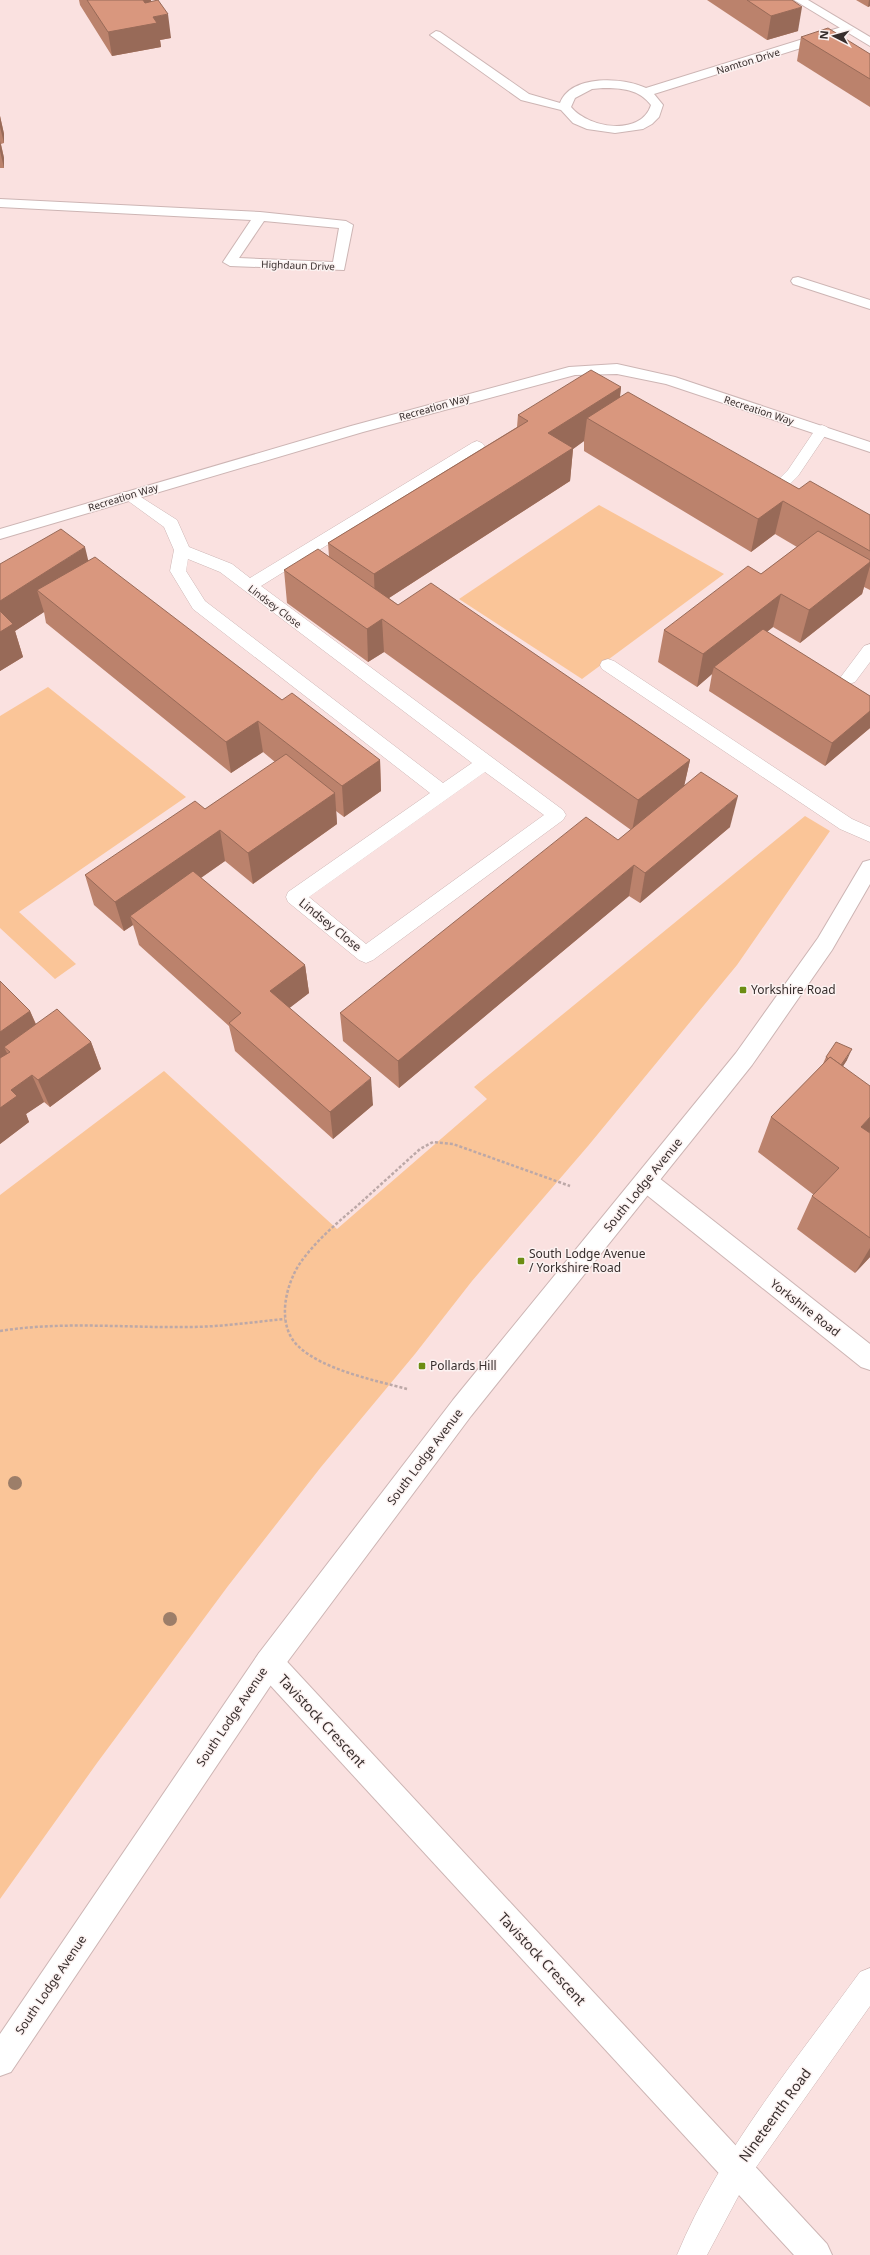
<svg xmlns="http://www.w3.org/2000/svg" width="870" height="2255" viewBox="0 0 870 2255" font-family="'Noto Sans',sans-serif">
<style>
.green{fill:#fac598}
.lines{fill:none;stroke-linecap:round;stroke-linejoin:round}
.lane-casing{stroke:#cdb5b4;stroke-width:1}
.street-casing{stroke:#cdb5b4;stroke-width:2}
.secondary-casing{stroke:#cdb5b4;stroke-width:2}
.path{stroke:#bca8a7;stroke-width:2.5;stroke-dasharray:3 2;stroke-linecap:butt}
.lane{fill:#fff;fill-rule:evenodd}
.street{fill:#fff;fill-rule:evenodd}
.secondary{fill:#fff;fill-rule:evenodd}
.tree{fill:#9c7e69}
.wall{fill:#bb826c}
.shaded-wall{fill:#986a58}
.building{fill:#d9977e;stroke:#986a58}
.poi-dot{fill:#6c8d12;stroke:#fcf2f1;stroke-width:1.5}
.labels{text-anchor:middle;stroke-width:3;stroke-linejoin:round;paint-order:stroke}
.far-street-label{font-size:10px;fill:#372e2d;stroke:#fcf2f1}
.street-label{font-size:12px;fill:#372e2d;stroke:#fcf2f1}
.poi-label{font-size:12px;fill:#372e2d;stroke:#fcf2f1;text-anchor:start}
.near-street-label{font-size:14px;fill:#372e2d;stroke:#fcf2f1}
</style>
<rect width="100%" height="100%" fill="#fae1e0"/>
<g class="green">
<polygon points="599,505 724,574 582,679 459,599"/>
<polygon points="48,687 186,797 19,912 76,964 55,979 0,928 0,716"/>
<polygon points="805,816 830,831 737,965 588,1146 472,1281 415,1354 321,1467 228,1586 97,1763 0,1899 0,1195 164,1071 337,1229 487,1099 474,1087"/>
</g>
<g class="lines">
<g class="lane-casing">
<g id="lane">
<polygon points="822,425 827,427 829,430 798,476 783,491 773,491 770,488 788,470 817,427"/>
<path d="M477,441l5,2 3,3 -3,3 -221,137 302,224 3,5 -3,5 -190,140 -7,3 -7,-3 -71,-58 -2,-5 2,-5 142,-99 -237,-184 -23,-38 4,-21 -10,-23 -44,-32 3,-3h10l44,28 12,27 43,17 18,14 222,-135zM188,559l32,13 252,191 -29,20 -238,-182 -19,-30zM485,772l59,43 -178,129 -57,-47z"/>
<polygon points="870,644 870,662 855,682 849,684 843,682 840,678 864,646"/>
<polygon points="608,659 614,661 852,819 870,827 870,842 840,829 602,669 600,665 602,661"/>
<path d="M870,1968v38l-123,174 -40,75h-30c43,-104 117,-192 183,-283z"/>
</g>
</g>
<g class="street-casing">
<g id="street">
<path d="M848,25l6,4 -2,3 -198,62 9,11 -4,12 -7,7 -9,5 -28,4 -28,-4 -14,-6 -12,-13 -40,-10 -91,-65 6,-4 4,1 89,62 31,9c11,-29 64,-26 86,-15zM603,88c18,0 36,1 48,17 -10,32 -63,23 -80,2l4,-9 17,-9z"/>
<path d="M0,199l260,13 86,9 7,4 -9,45 -114,-4 -7,-4 28,-42 -251,-13zM264,221l75,7 -6,34 -94,-4z"/>
<polygon points="798,277 870,300 870,309 793,284 791,281 793,278"/>
<polygon points="617,364 675,377 870,442 870,452 666,384 617,374 575,375 363,432 0,539 0,529 351,426 569,367"/>
<polygon points="646,1171 654,1174 870,1344 870,1370 861,1367 638,1188 635,1181 638,1174"/>
<polygon points="269,1650 279,1653 827,2244 832,2255 794,2255 259,1673 256,1663 259,1653"/>
</g>
</g>
<g class="secondary-casing">
<g id="secondary">
<polygon points="794,0 808,0 870,37 870,46"/>
<polygon points="870,860 870,884 832,950 752,1065 471,1416 279,1673 11,2072 0,2076 0,2034 259,1653 453,1400 736,1053 818,938 863,862"/>
</g>
</g>
<g class="path">
<path d="M0,1331c63,-10 125,-3 188,-4 33,0 65,-5 97,-8"/>
<path d="M407,1389c-33,-9 -84,-19 -109,-43 -23,-22 -12,-65 5,-87 15,-20 35,-37 54,-53 21,-19 42,-38 63,-57l13,-7 20,2 117,42"/>
</g>
<use href="#lane" class="lane"/>
<use href="#street" class="street"/>
<use href="#secondary" class="secondary"/>
</g>
<g class="tree">
<circle cx="15" cy="1483" r="7"/>
<circle cx="170" cy="1619" r="7"/>
</g>
<g class="wall">
<polygon points="79,0 151,0 151,2 171,38 160,40 161,47 112,56 80,5"/>
<polygon points="707,0 792,0 798,31 767,40"/>
<polygon points="856,0 870,0 870,6 868,7"/>
<polygon points="801,37 870,54 870,107 797,61"/>
<polygon points="0,116 4,134 4,143 1,144 4,158 4,168 0,168"/>
<polygon points="621,387 620,397 799,489 870,515 870,590 864,587 862,594 800,643 773,627 767,632 870,696 870,728 825,766 709,691 712,674 697,687 658,662 664,630 761,574 797,547 775,534 751,552 584,451 584,441 573,449 570,481 389,598 398,605 690,760 684,786 730,827 640,903 629,896 399,1088 343,1041 340,1013 618,840 631,830 384,652 368,662 287,603 284,570 329,557 328,543 517,427 518,415"/>
<polygon points="89,560 282,700 380,760 381,791 344,817 336,811 337,824 253,884 225,861 201,878 305,965 309,993 289,1008 373,1105 333,1139 235,1051 229,1026 139,945 133,925 124,931 94,905 85,875 205,809 275,762 263,752 231,773 46,623 44,612 15,631 23,657 0,671 0,564"/>
<polygon points="0,981 30,1011 36,1024 91,1042 101,1069 50,1107 44,1102 26,1114 29,1122 0,1144"/>
<polygon points="826,1057 847,1060 843,1066 870,1133 870,1257 855,1273 797,1229 812,1196 814,1195 758,1152 771,1117 822,1066"/>
</g>
<g class="shaded-wall">
<polygon points="137,0 151,0 152,13"/>
<polygon points="869,0 870,0 870,6 868,7"/>
<polygon points="802,7 798,31 767,40 771,16"/>
<polygon points="168,14 171,38 160,40 161,47 112,56 108,32 153,17"/>
<polygon points="0,116 4,134 4,143 0,127"/>
<polygon points="0,141 4,158 4,168 0,151"/>
<polygon points="621,387 617,421 587,418 584,441 573,449 570,481 375,607 374,574 548,433"/>
<polygon points="783,501 775,534 751,552 758,519"/>
<polygon points="85,547 93,580 37,590 44,612 15,631 23,657 0,671 0,601"/>
<polygon points="870,562 870,566 862,594 800,643 809,610"/>
<polygon points="781,594 773,627 718,670 714,667 712,674 697,687 703,654"/>
<polygon points="382,619 384,652 368,662 367,629"/>
<polygon points="870,711 870,728 825,766 832,743"/>
<polygon points="258,721 263,752 231,773 226,742"/>
<polygon points="380,760 381,791 344,817 342,786"/>
<polygon points="690,760 683,791 632,831 638,800"/>
<polygon points="335,793 337,824 253,884 248,853"/>
<polygon points="738,796 730,827 640,903 645,873"/>
<polygon points="220,830 225,861 137,922 130,916 133,925 124,931 115,902"/>
<polygon points="634,865 629,896 399,1088 398,1061"/>
<polygon points="305,965 309,993 274,1020 270,991"/>
<polygon points="30,1011 42,1039 4,1047 11,1061 0,1069 0,1032"/>
<polygon points="91,1042 101,1069 50,1107 38,1080"/>
<polygon points="852,1049 847,1060 836,1077 841,1066"/>
<polygon points="32,1075 44,1102 26,1114 29,1122 0,1144 0,1108 11,1090"/>
<polygon points="371,1078 373,1105 333,1139 330,1112"/>
<polygon points="870,1117 870,1132 869,1133 861,1127"/>
<polygon points="870,1248 870,1257 855,1273"/>
</g>
<g class="building">
<polygon points="87,0 143,0 145,3 158,0 168,14 153,17 157,23 108,32"/>
<polygon points="747,0 792,0 802,7 771,16"/>
<polygon points="828,28 870,54 870,79 801,37"/>
<polygon points="591,370 621,387 548,433 573,448 374,574 328,543 528,421 518,415"/>
<polygon points="628,392 799,489 810,481 870,515 870,551 783,501 758,519 587,418"/>
<polygon points="61,529 85,547 0,601 0,564"/>
<polygon points="818,531 870,560 870,562 809,610 781,594 703,654 664,630 748,566 761,574"/>
<polygon points="318,549 398,605 431,583 690,760 638,800 382,619 367,629 284,570"/>
<polygon points="95,557 282,700 292,693 380,760 342,786 258,721 226,742 37,590"/>
<polygon points="0,611 13,624 0,632"/>
<polygon points="763,629 870,696 870,711 832,743 714,667"/>
<polygon points="286,754 335,793 248,853 220,830 115,902 85,875 195,801 205,809"/>
<polygon points="701,772 738,796 645,873 634,865 398,1061 340,1013 586,817 618,840"/>
<polygon points="193,871 305,965 270,991 371,1078 330,1112 229,1023 241,1013 130,916"/>
<polygon points="0,981 30,1011 0,1032"/>
<polygon points="57,1009 91,1042 38,1080 32,1075 11,1090 17,1096 0,1108 0,1058 10,1052 4,1047"/>
<polygon points="836,1042 852,1049 841,1065 830,1057 829,1059 826,1057"/>
<polygon points="830,1057 870,1086 870,1117 861,1127 870,1133 870,1238 812,1196 839,1168 771,1117"/>
</g>
<g class="poi-dot">
<rect x="739" y="986" width="8" height="8" rx="2"/>
<rect x="517" y="1257" width="8" height="8" rx="2"/>
<rect x="418" y="1362" width="8" height="8" rx="2"/>
</g>
<g class="labels">
<g class="far-street-label">
<text transform="translate(748 61) rotate(-17)" y="4">Namton Drive</text>
<text transform="translate(298 265) rotate(2)" y="4">Highdaun Drive</text>
<text transform="translate(434 407) rotate(-16)" y="4">Recreation Way</text>
<text transform="translate(759 410) rotate(18)" y="4">Recreation Way</text>
<text transform="translate(123 497) rotate(-17)" y="4">Recreation Way</text>
<text transform="translate(275 606) rotate(37)" y="4">Lindsey Close</text>
</g>
<g class="street-label">
<text transform="translate(330 925) rotate(39)" y="4">Lindsey Close</text>
<text transform="translate(643 1185) rotate(-51)" y="4">South Lodge Avenue</text>
<text transform="translate(805 1308) rotate(38)" y="4">Yorkshire Road</text>
<text transform="translate(425 1457) rotate(-53)" y="4">South Lodge Avenue</text>
<text transform="translate(232 1717) rotate(-56)" y="4">South Lodge Avenue</text>
<text transform="translate(51 1985) rotate(-56)" y="4">South Lodge Avenue</text>
</g>
<g class="poi-label">
<text x="751" y="994">Yorkshire Road</text>
<text x="529" y="1258">South Lodge Avenue<tspan x="529" dy="14">/ Yorkshire Road</tspan></text>
<text x="430" y="1370">Pollards Hill</text>
</g>
<g class="near-street-label">
<text transform="translate(322 1721) rotate(47)" y="5">Tavistock Crescent</text>
<text transform="translate(542 1959) rotate(47)" y="5">Tavistock Crescent</text>
<text transform="translate(775 2115) rotate(-54)" y="5">Nineteenth Road</text>
</g>
</g>
<g transform="translate(834 36) rotate(276)" stroke="#fcf2f1" stroke-width="3" paint-order="stroke">
<path d="M0-3L7 15L0 10L-7 15Z" fill="#372e2d"/>
<text y="-6" font-size="11" font-weight="bold" text-anchor="middle" fill="#372e2d">N</text>
</g>
</svg>
